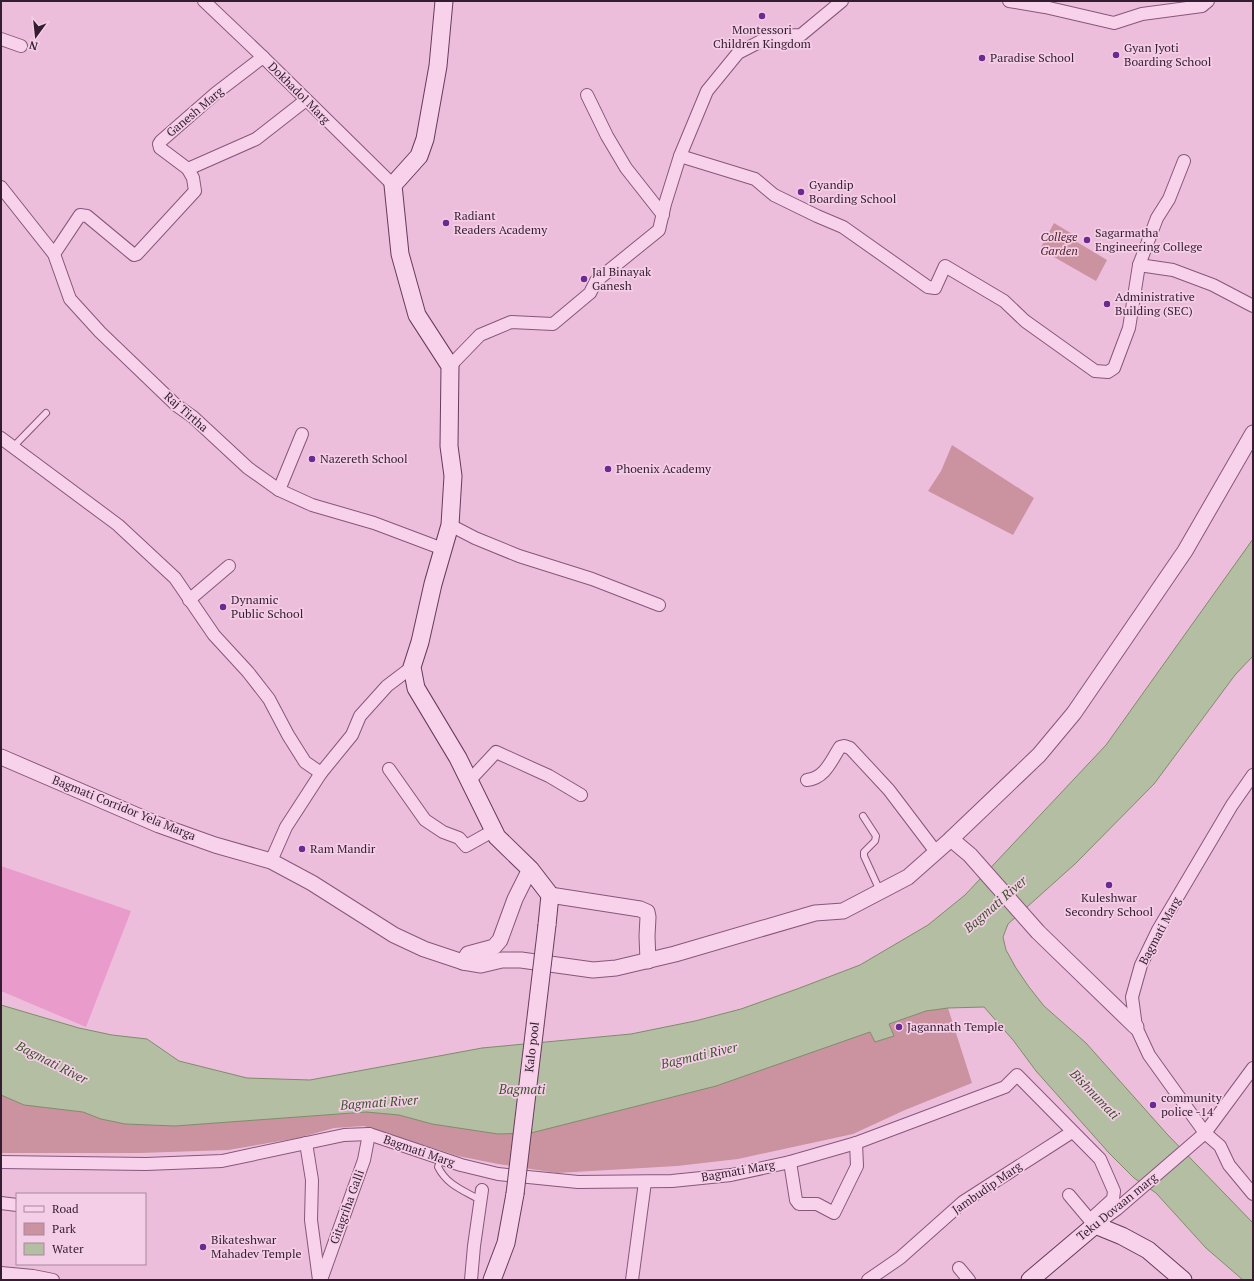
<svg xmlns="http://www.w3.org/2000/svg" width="1254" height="1281" viewBox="0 0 1254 1281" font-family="'PT Serif',serif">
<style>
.green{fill:#ca939f}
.sand{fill:#e99bcb}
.water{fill:#b4bea2;stroke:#7e8c69}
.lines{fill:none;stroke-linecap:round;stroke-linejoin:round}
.service-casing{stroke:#85577c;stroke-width:8}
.minor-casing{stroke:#85577c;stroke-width:14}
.tertiary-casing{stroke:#85577c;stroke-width:17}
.secondary-casing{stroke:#663b5f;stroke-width:19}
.service{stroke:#f8d1ea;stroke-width:6}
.minor{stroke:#f8d1ea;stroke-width:12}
.tertiary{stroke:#f8d1ea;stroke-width:15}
.secondary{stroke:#f8d1ea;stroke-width:17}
.secondary-bridge-casing{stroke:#663b5f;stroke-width:19;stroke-linecap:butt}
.secondary-bridge{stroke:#f8d1ea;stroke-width:17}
.poi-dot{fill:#6d2992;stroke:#f4cee6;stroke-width:1.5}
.labels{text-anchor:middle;stroke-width:3.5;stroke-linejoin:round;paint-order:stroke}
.poi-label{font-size:12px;fill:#341c31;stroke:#f4cee6;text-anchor:start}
.street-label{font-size:12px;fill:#341c31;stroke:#f4cee6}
.park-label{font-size:12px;font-style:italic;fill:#502327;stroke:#f4cee6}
.water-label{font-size:13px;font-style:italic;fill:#3c542b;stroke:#f4cee6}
</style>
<rect width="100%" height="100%" fill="#edbedc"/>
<g class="green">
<polygon points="1054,223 1074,235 1072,239 1107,260 1096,281 1040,249"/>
<polygon points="952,445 1034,498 1013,535 928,491 941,471"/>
<polygon points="948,1008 972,1083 905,1110 853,1134 738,1159 677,1166 557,1173 498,1164 458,1156 364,1126 334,1128 298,1138 228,1150 140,1153 1,1153 1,1095 24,1105 83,1112 101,1119 125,1124 175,1126 366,1112 399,1115 432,1124 498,1134 531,1133 716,1086 870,1032 875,1042 894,1036 889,1024 926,1011"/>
</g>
<polygon class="sand" points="1,866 131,911 86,1027 1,991"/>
<polygon class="water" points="1253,539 1253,656 1235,675 1154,784 1075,864 1008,924 1003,937 1006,950 1016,968 1029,987 1044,1006 1086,1043 1167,1134 1253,1223 1253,1280 1243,1280 1206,1248 1156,1193 1134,1178 1109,1153 1036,1071 1013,1040 984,1007 948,1008 926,1011 889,1024 894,1036 875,1042 870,1032 716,1086 531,1133 498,1134 432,1124 399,1115 366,1112 175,1126 125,1124 101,1119 83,1112 24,1105 1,1095 1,1005 79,1028 112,1035 147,1039 179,1061 247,1078 310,1080 482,1048 631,1034 695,1021 741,1009 797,989 860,965 928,925 965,895 1106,745"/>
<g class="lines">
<g class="service-casing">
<g id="service">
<polyline points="13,447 46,413"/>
<polyline points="863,816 876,836 875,841 864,852 864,856 880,891"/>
<path d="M441,1158l-3,9c9,18 25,23 42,33"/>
</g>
</g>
<g class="minor-casing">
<g id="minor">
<polyline points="204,1 263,57 393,185"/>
<polyline points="1009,1 1045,7 1114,23 1142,14 1202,6 1208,1"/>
<polyline points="1,39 21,46"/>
<polyline points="587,95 607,136 626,168 663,215"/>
<polyline points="680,156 755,179 774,195 817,216 843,227 928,287 935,288 945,266 1004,301 1025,321 1095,371 1108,372 1114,368 1129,328 1139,265 1157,218 1169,199 1184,161"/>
<polyline points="188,169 160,148 159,144 161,141 216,93 263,57"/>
<polyline points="1,187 54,254 70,299 100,332 176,405 193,417 248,468 279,490 312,505 374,523 443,549"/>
<polyline points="54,254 80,215 87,216 134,255 137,254 195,191 193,178 188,169 256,139 306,100"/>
<polyline points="1139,265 1173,270 1213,285 1253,306"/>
<polyline points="450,366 480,335 511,322 553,324 590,293 596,281 659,230 665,204 680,156 707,91 738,53 771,36 801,35 842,1"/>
<polyline points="1,438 118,525 175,578 214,635 248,672 269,699 288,735 305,762 321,773"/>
<polyline points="279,490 302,434"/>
<polyline points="450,525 475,538 519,556 592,579 659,605"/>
<polyline points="189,600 229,566"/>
<polyline points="389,769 425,820 443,832 459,838 466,846 491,832 489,822"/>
<polyline points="1253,775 1232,805 1158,930 1141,965 1132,997 1136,1027 1149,1055 1205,1133 1220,1146 1229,1165 1253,1194"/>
<polyline points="470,780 496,752 549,776 581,795"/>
<path d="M807,780c18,-2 24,-19 33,-33l4,-1 6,2 39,42 47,62"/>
<polyline points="271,861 286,827 321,773 352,735 360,716 387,686 412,667"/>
<polyline points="306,1143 312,1180 311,1220 319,1280"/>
<polyline points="1,1162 146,1164 222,1161 344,1135 369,1134 461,1165 498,1174 578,1182 672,1181 731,1175 790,1162 856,1143 1005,1087 1017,1075 1100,1159 1114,1191 1113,1199 1090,1220 1095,1225 1117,1209 1205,1133 1253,1068"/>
<polyline points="790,1162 796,1200 799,1204 817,1204 834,1213 857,1166 856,1143"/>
<polyline points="1069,1195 1090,1220"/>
<polyline points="1,1203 17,1205"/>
<polyline points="959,1268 969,1280"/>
<polyline points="1,1273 33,1276 53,1280"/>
<polyline points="321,1280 364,1160 369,1134"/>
<polyline points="471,1280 474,1246 482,1190"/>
<polyline points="632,1280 645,1182"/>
<polyline points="868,1280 900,1258 963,1202 1072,1132"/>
</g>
</g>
<g class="tertiary-casing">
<g id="tertiary">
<polyline points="1,757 159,825 215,845 271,861 312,883 394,935 424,949 463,962 481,965 502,960 521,960 593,970 616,968 675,954 815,913 843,911 908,877 951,839 1039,755 1074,713 1185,551 1253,433"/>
<polyline points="951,839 970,855 1038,932 1136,1027"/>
<polyline points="550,895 640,909 647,912 648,917 647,936 648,961"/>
<polyline points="463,962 468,954 494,947 500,940 515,899 530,869"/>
</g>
</g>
<g class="secondary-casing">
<g id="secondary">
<polyline points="444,1 438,66 425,139 419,156 393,185 400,254 417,315 450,366 449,446 453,476 450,525 433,584 420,642 412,667 416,688 458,758 497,837 530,869 550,895 547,925"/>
<polyline points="492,1280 506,1243 515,1194"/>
<polyline points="1030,1280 1095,1225 1122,1236 1148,1250 1183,1280"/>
</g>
</g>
<use href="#service" class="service"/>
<use href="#minor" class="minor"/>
<use href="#tertiary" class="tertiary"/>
<use href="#secondary" class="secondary"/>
<g class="secondary-bridge-casing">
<polyline id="secondary-bridge" points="515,1194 547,925"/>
</g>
<use href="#secondary-bridge" class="secondary-bridge"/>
</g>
<g class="poi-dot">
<circle cx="762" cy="16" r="4"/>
<circle cx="1116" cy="55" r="4"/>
<circle cx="982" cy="58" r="4"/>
<circle cx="801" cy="192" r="4"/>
<circle cx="446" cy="223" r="4"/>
<circle cx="1087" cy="240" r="4"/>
<circle cx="584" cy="279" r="4"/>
<circle cx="1107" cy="304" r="4"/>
<circle cx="312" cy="459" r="4"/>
<circle cx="608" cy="469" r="4"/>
<circle cx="223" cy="607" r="4"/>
<circle cx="302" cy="849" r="4"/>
<circle cx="1109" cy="885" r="4"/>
<circle cx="899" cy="1027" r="4"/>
<circle cx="1153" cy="1105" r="4"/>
<circle cx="203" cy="1247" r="4"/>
</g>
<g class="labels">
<g class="poi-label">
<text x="762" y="34" text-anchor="middle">Montessori<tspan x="762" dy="14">Children Kingdom</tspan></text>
<text x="1124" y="52">Gyan Jyoti<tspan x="1124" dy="14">Boarding School</tspan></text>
<text x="990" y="62">Paradise School</text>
<text x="809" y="189">Gyandip<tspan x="809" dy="14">Boarding School</tspan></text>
<text x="454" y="220">Radiant<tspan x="454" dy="14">Readers Academy</tspan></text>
<text x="1095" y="237">Sagarmatha<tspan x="1095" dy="14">Engineering College</tspan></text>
<text x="592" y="276">Jal Binayak<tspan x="592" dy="14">Ganesh</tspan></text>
<text x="1115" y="301">Administrative<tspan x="1115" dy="14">Building (SEC)</tspan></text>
<text x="320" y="463">Nazereth School</text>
<text x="616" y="473">Phoenix Academy</text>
<text x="231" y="604">Dynamic<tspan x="231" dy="14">Public School</tspan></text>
<text x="310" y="853">Ram Mandir</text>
<text x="1109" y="902" text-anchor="middle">Kuleshwar<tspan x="1109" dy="14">Secondry School</tspan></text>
<text x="907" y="1031">Jagannath Temple</text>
<text x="1161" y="1102">community<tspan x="1161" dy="14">police -14</tspan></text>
<text x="211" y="1244">Bikateshwar<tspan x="211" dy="14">Mahadev Temple</tspan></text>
</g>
<g class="street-label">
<text transform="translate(299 93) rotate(45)" y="4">Dokhadol Marg</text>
<text transform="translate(195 112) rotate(-40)" y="4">Ganesh Marg</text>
<text transform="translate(186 412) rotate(41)" y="4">Raj Tirtha</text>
<text transform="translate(124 808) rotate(22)" y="4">Bagmati Corridor Yela Marga</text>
<text transform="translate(1160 931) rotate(-62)" y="4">Bagmati Marg</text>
<text transform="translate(532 1047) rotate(-83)" y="4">Kalo pool</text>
<text transform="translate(419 1151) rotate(19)" y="4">Bagmati Marg</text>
<text transform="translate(738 1171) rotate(-10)" y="4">Bagmati Marg</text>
<text transform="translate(987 1188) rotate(-35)" y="4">Jambudip Marg</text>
<text transform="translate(347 1207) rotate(-70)" y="4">Gitagriha Galli</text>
<text transform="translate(1117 1207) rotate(-39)" y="4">Teku Dovaan marg</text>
</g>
<g class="park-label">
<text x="1059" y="241">College<tspan x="1059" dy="14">Garden</tspan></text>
</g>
<g class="water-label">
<text transform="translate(995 904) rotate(-41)" y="5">Bagmati River</text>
<text transform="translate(699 1055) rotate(-13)" y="5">Bagmati River</text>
<text transform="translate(52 1062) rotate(27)" y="5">Bagmati River</text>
<text x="522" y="1094">Bagmati</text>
<text transform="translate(1095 1094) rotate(46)" y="5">Bishnumati</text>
<text transform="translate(379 1102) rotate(-4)" y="5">Bagmati River</text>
</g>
</g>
<rect width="1254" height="1281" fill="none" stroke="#341c31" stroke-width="4"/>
<rect x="16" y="1193" width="130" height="72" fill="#f4cee6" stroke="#a7879e"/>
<rect x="24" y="1206" width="20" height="6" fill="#f8d1ea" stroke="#a7879e"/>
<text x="52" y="1213" font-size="12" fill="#341c31">Road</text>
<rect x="24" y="1223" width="20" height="12" fill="#ca939f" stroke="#a7879e"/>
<text x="52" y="1233" font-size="12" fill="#341c31">Park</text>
<rect x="24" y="1243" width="20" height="12" fill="#b4bea2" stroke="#a7879e"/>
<text x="52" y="1253" font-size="12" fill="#341c31">Water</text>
<g transform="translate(36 36) rotate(195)" stroke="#f4cee6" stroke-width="3" paint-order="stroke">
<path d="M0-3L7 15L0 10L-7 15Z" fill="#341c31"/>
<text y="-6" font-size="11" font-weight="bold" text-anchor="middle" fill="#341c31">N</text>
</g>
</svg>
